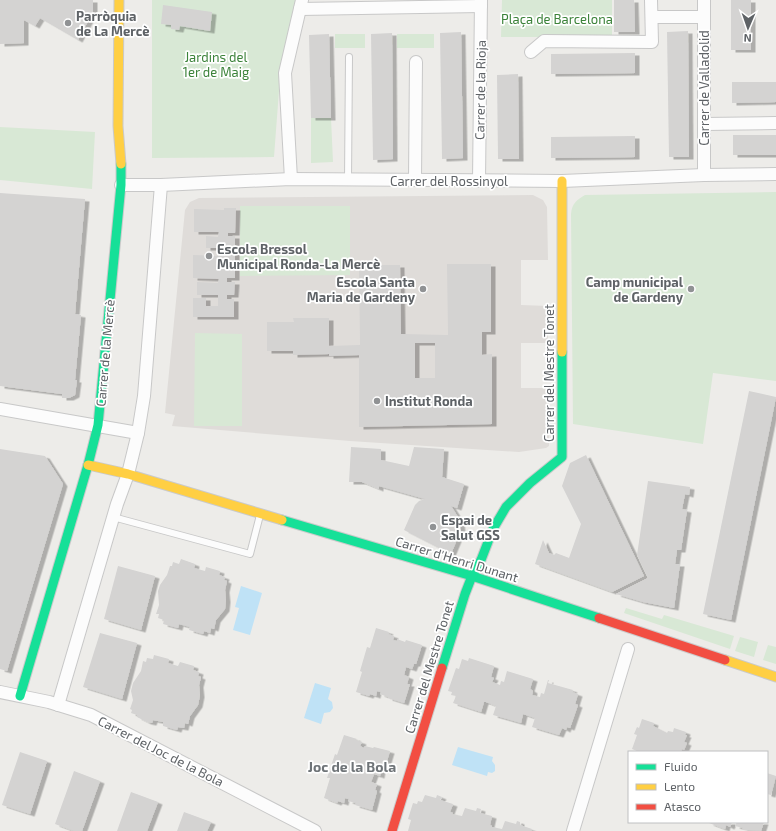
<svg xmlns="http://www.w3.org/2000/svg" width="776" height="831" viewBox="0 0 776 831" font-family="'Exo 2',sans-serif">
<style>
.education{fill:#dfdcd9}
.green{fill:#d8e8d5}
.water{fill:#bfe2f6}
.building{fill:#d4d3d2;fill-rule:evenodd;filter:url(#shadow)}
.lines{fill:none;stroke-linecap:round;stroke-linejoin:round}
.lane-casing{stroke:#c8c8c8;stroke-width:8}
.street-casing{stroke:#c8c8c8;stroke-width:14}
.fast-casing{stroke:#cacaca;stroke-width:11}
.slow-casing{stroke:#cacaca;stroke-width:11}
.jam-casing{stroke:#cacaca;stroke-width:11}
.lane{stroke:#fcfcfc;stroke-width:6}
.street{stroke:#fcfcfc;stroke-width:12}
.fast{stroke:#16e098;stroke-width:9}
.slow{stroke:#ffcf43;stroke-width:9}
.jam{stroke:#f24e42;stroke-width:9}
.poi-dot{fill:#909294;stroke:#fff;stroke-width:1.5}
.labels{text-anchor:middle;stroke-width:3.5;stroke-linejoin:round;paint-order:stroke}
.poi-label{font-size:13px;font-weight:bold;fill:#5e6266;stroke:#fff;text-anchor:start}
.park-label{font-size:13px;fill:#3b8239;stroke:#fff}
.street-label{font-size:13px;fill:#5e6266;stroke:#fff}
.neighbourhood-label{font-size:14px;font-weight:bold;fill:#6f7478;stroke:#fff}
</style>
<defs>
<filter id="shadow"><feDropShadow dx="4.5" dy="2.5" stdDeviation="0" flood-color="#0004"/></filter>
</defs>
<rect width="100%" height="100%" fill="#edece9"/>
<polygon class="education" points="533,195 543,200 547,207 548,260 521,260 521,305 548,306 548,343 521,343 521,388 549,388 549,446 546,448 519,452 350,441 172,426 175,415 165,413 185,210 190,202 199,198"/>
<g class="green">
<polygon points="152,0 296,0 281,64 274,157 152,158"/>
<polygon points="502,0 612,0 612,37 501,37"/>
<rect x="335" y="34" width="30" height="14"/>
<rect x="397" y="34" width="37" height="14"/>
<polygon points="311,118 331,118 333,162 311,163"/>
<polygon points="0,127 95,132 92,189 0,180"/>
<path d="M776,192v189l-63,-8 -10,71 -130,-20 -2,-210c1,-11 6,-14 14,-19z"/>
<polygon points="240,206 350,206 350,275 240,276"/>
<polygon points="195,333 242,334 242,426 194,426"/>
<polygon points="626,608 662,619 664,615 734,636 730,649 624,613"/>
<polygon points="740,637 758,642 754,657 735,651"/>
<polygon points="768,645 776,647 776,664 763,660"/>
</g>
<g class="water">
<polygon points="241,586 262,593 250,635 233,630 239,608 235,607"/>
<polygon points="315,683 331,688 328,699 332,702 333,708 330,712 324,713 321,724 304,718"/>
<polygon points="458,747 493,757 492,761 495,765 495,771 492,773 488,772 487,776 452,765"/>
</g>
<g class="building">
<polygon points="0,0 93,0 93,12 78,40 40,18 35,26 24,20 24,43 0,44"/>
<polygon points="614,0 634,0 635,32 614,32"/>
<rect x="731" y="0" width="20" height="50"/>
<polygon points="163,5 212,12 210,31 180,26 179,30 171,29 171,25 161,24"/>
<polygon points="688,31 689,157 669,157 667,32"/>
<polygon points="461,32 463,158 442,159 440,33"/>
<polygon points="392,33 393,159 373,160 371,34"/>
<polygon points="329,34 331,118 311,118 309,35"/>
<polygon points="635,53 635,73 551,74 551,54"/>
<polygon points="518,74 519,159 498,159 497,75"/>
<polygon points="732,82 776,82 776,102 732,103"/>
<rect x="733" y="135" width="43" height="20"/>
<polygon points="635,136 635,157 551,158 551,137"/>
<polygon points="0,193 85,199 75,314 81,315 75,380 77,380 75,395 69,398 62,398 62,394 0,386"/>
<polygon points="224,208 236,208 235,233 228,233 228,236 235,236 235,249 228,249 228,252 235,252 235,278 227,278 227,282 235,282 234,295 227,295 227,299 234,299 234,317 193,317 193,298 206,298 206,306 218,306 218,295 197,295 197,282 218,283 219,279 193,278 193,255 219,256 219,248 206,248 206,236 218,237 219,232 194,232 194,209 224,210"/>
<path d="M447,264h44v68h-9v23l10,-1v70l-133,3v-72l-30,1v-2l-36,1v-4h-26v-29h27l-1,-4h36v28l31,-1 -1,-80h41l1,69 47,1zM415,343h20v35h-20z"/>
<polygon points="749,391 776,397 731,620 703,614"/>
<polygon points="351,447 381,449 381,460 409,466 414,447 444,449 442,477 464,484 457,508 451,506 458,517 460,521 461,530 451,554 404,530 415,505 419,501 425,499 379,486 379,489 362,482 349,482"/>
<polygon points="0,449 45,456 63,484 7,671 0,669"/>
<polygon points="586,455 644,576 612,592 535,564 543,540 549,553 554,555 556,553 569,558 581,524 562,486 570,463"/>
<polygon points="648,481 690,487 689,495 685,494 682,509 687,510 681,550 677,550 675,564 680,564 674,608 643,602 616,594 648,578 637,555"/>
<polygon points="181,559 195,564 194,568 205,571 206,567 220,571 219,575 225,577 224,580 227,581 225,590 226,600 225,609 216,620 214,629 211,628 210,633 204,631 203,634 189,630 190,627 179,624 178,628 163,624 164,620 158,618 159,614 156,614 159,605 158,591 160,585 167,575 170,566 172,566 173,562 179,564"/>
<polygon points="118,566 155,576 141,630 104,619"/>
<polygon points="376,628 389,632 388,634 394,636 393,640 397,641 397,639 405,642 406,640 422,645 416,664 414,664 412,669 406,667 404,675 409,677 407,684 410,684 404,703 388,698 388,697 380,694 381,692 377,691 376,696 370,694 369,696 356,692 362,672 360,671 367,647 370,648"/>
<polygon points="100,633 137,643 122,699 83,687"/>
<polygon points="154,655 169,659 168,663 178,666 180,662 194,666 193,670 199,672 198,676 201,677 199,685 200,695 198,705 190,716 188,724 185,723 184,728 178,727 177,730 163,726 163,722 153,720 152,723 147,722 137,717 137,715 131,713 132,710 130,709 133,700 131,691 133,683 141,671 143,661 146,662 147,658 153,659"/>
<polygon points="469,658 494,666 491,677 494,678 492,682 500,685 501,681 504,682 507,671 533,679 530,689 533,691 532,695 540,697 541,693 544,694 548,680 549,680 548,683 573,690 572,692 578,694 575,704 578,705 570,728 567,727 566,730 562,728 559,735 532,727 535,718 523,714 521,723 493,715 496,706 486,702 484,702 481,712 453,703 456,696 451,695 452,692 448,691 456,668 459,669 462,659 468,661"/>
<polygon points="642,719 654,723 653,726 667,733 668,731 673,732 674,728 686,732 685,735 687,735 684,742 687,743 684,750 682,749 681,752 637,752 637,751 632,749 637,735 634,734 637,727 639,728"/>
<polygon points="344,735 357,739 356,740 362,742 360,746 364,748 365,746 373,748 374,747 390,751 384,771 381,770 380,776 374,774 371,782 377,784 375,790 377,791 372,810 355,805 356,803 348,801 349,799 345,798 344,803 338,801 337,803 324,798 330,778 327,778 335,754 337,755"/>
<polygon points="20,752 47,761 30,814 2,805"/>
<polygon points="74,771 100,781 82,831 74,831 55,824"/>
<polygon points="767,773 776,776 771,795 767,794"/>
<polygon points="131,792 158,802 147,831 117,831"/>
<polygon points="425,795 436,798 437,795 442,797 440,800 453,804 450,812 453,813 452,814 462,816 465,808 476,811 477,808 481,809 480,813 492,816 490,825 492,826 492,827 502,829 505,821 516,824 517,821 520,822 520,825 532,829 531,831 408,831 411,820 408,819 413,803 417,804 418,801 422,802"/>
<polygon points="184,812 211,822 207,831 177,831"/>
<polygon points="710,822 732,822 730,827 726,825 725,829 709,823"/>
<polygon points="737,822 764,822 761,831 742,830 743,828 735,826"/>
</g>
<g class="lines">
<g class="lane-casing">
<g id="lane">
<polyline points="348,180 349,57"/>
<polyline points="113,517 250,554 260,515"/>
</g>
</g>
<g class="street-casing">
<g id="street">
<polyline points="704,0 704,175"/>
<polyline points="300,9 481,6"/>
<polyline points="652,17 704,17"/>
<polyline points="531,52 544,41 652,42 651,0"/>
<polyline points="705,124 776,123"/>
<polyline points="291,179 285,73 302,0"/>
<polyline points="415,180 416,62"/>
<polyline points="479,181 481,0"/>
<polyline points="121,185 161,185 291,179 562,181 704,175 776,174"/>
<polyline points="0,409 138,433"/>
<polyline points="0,692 49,702 91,715 315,831"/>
<polyline points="58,705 117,504 128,474 138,433 144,396 161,185"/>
<polyline points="573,831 628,649"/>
</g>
</g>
<g class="fast-casing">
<g id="fast">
<polyline points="282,520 472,576 599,618"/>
<polyline points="442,668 465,594 472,576 481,560 493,529 506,507 530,483 562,457 562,352"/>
<polyline points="20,696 88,465 98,425 121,185 121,164"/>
</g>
</g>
<g class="slow-casing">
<g id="slow">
<polyline points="119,0 118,126 121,164"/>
<polyline points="562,181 562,352"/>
<polyline points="88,465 128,474 282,520"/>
<polyline points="725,660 776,677"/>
</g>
</g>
<g class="jam-casing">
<g id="jam">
<polyline points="599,618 725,660"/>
<polyline points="392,831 442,668"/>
</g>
</g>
<use href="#lane" class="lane"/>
<use href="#street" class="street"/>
<use href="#fast" class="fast"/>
<use href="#slow" class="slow"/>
<use href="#jam" class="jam"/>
</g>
<g class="poi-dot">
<circle cx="68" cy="23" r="4"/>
<circle cx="209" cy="256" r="4"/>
<circle cx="423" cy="289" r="4"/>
<circle cx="691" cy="289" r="4"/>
<circle cx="377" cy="401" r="4"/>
<circle cx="433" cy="527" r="4"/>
</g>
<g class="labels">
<g class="poi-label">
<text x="76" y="21">Parròquia<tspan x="76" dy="15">de La Mercè</tspan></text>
<text x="217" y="254">Escola Bressol<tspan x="217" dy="15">Municipal Ronda-La Mercè</tspan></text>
<text x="415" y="287" text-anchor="end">Escola Santa<tspan x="415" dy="15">Maria de Gardeny</tspan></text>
<text x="683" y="287" text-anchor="end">Camp municipal<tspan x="683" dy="15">de Gardeny</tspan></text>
<text x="385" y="406">Institut Ronda</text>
<text x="441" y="525">Espai de<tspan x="441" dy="15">Salut GSS</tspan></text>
</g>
<g class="park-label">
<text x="557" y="24">Plaça de Barcelona</text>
<text x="216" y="62">Jardins del<tspan x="216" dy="15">1er de Maig</tspan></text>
</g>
<g class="street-label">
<text transform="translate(704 88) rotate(-90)" y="5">Carrer de Valladolid</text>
<text transform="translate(480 90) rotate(-89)" y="5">Carrer de la Rioja</text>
<text x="449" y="186">Carrer del Rossinyol</text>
<text transform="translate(105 353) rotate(-85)" y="5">Carrer de la Mercè</text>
<text transform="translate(549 373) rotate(-90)" y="5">Carrer del Mestre Tonet</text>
<text transform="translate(457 559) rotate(17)" y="5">Carrer d'Henri Dunant</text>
<text transform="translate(429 667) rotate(-73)" y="5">Carrer del Mestre Tonet</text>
<text transform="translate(161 751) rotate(27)" y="5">Carrer del Joc de la Bola</text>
</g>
<g class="neighbourhood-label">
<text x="352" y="772">Joc de la Bola</text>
</g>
</g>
<rect x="628" y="751" width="140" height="72" fill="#ffffff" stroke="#bfc0c2"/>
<rect x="636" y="764" width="20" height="6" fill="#16e098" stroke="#bfc0c2"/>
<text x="664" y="771" font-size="12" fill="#5e6266">Fluido</text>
<rect x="636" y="784" width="20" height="6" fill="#ffcf43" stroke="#bfc0c2"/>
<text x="664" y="791" font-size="12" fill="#5e6266">Lento</text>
<rect x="636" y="804" width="20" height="6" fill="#f24e42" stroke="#bfc0c2"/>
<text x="664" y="811" font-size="12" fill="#5e6266">Atasco</text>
<g transform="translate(748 28) rotate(182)" stroke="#ffffff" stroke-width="3" paint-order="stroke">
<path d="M0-3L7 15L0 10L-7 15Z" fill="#5e6266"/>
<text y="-6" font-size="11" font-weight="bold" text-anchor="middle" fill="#5e6266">N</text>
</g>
</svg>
